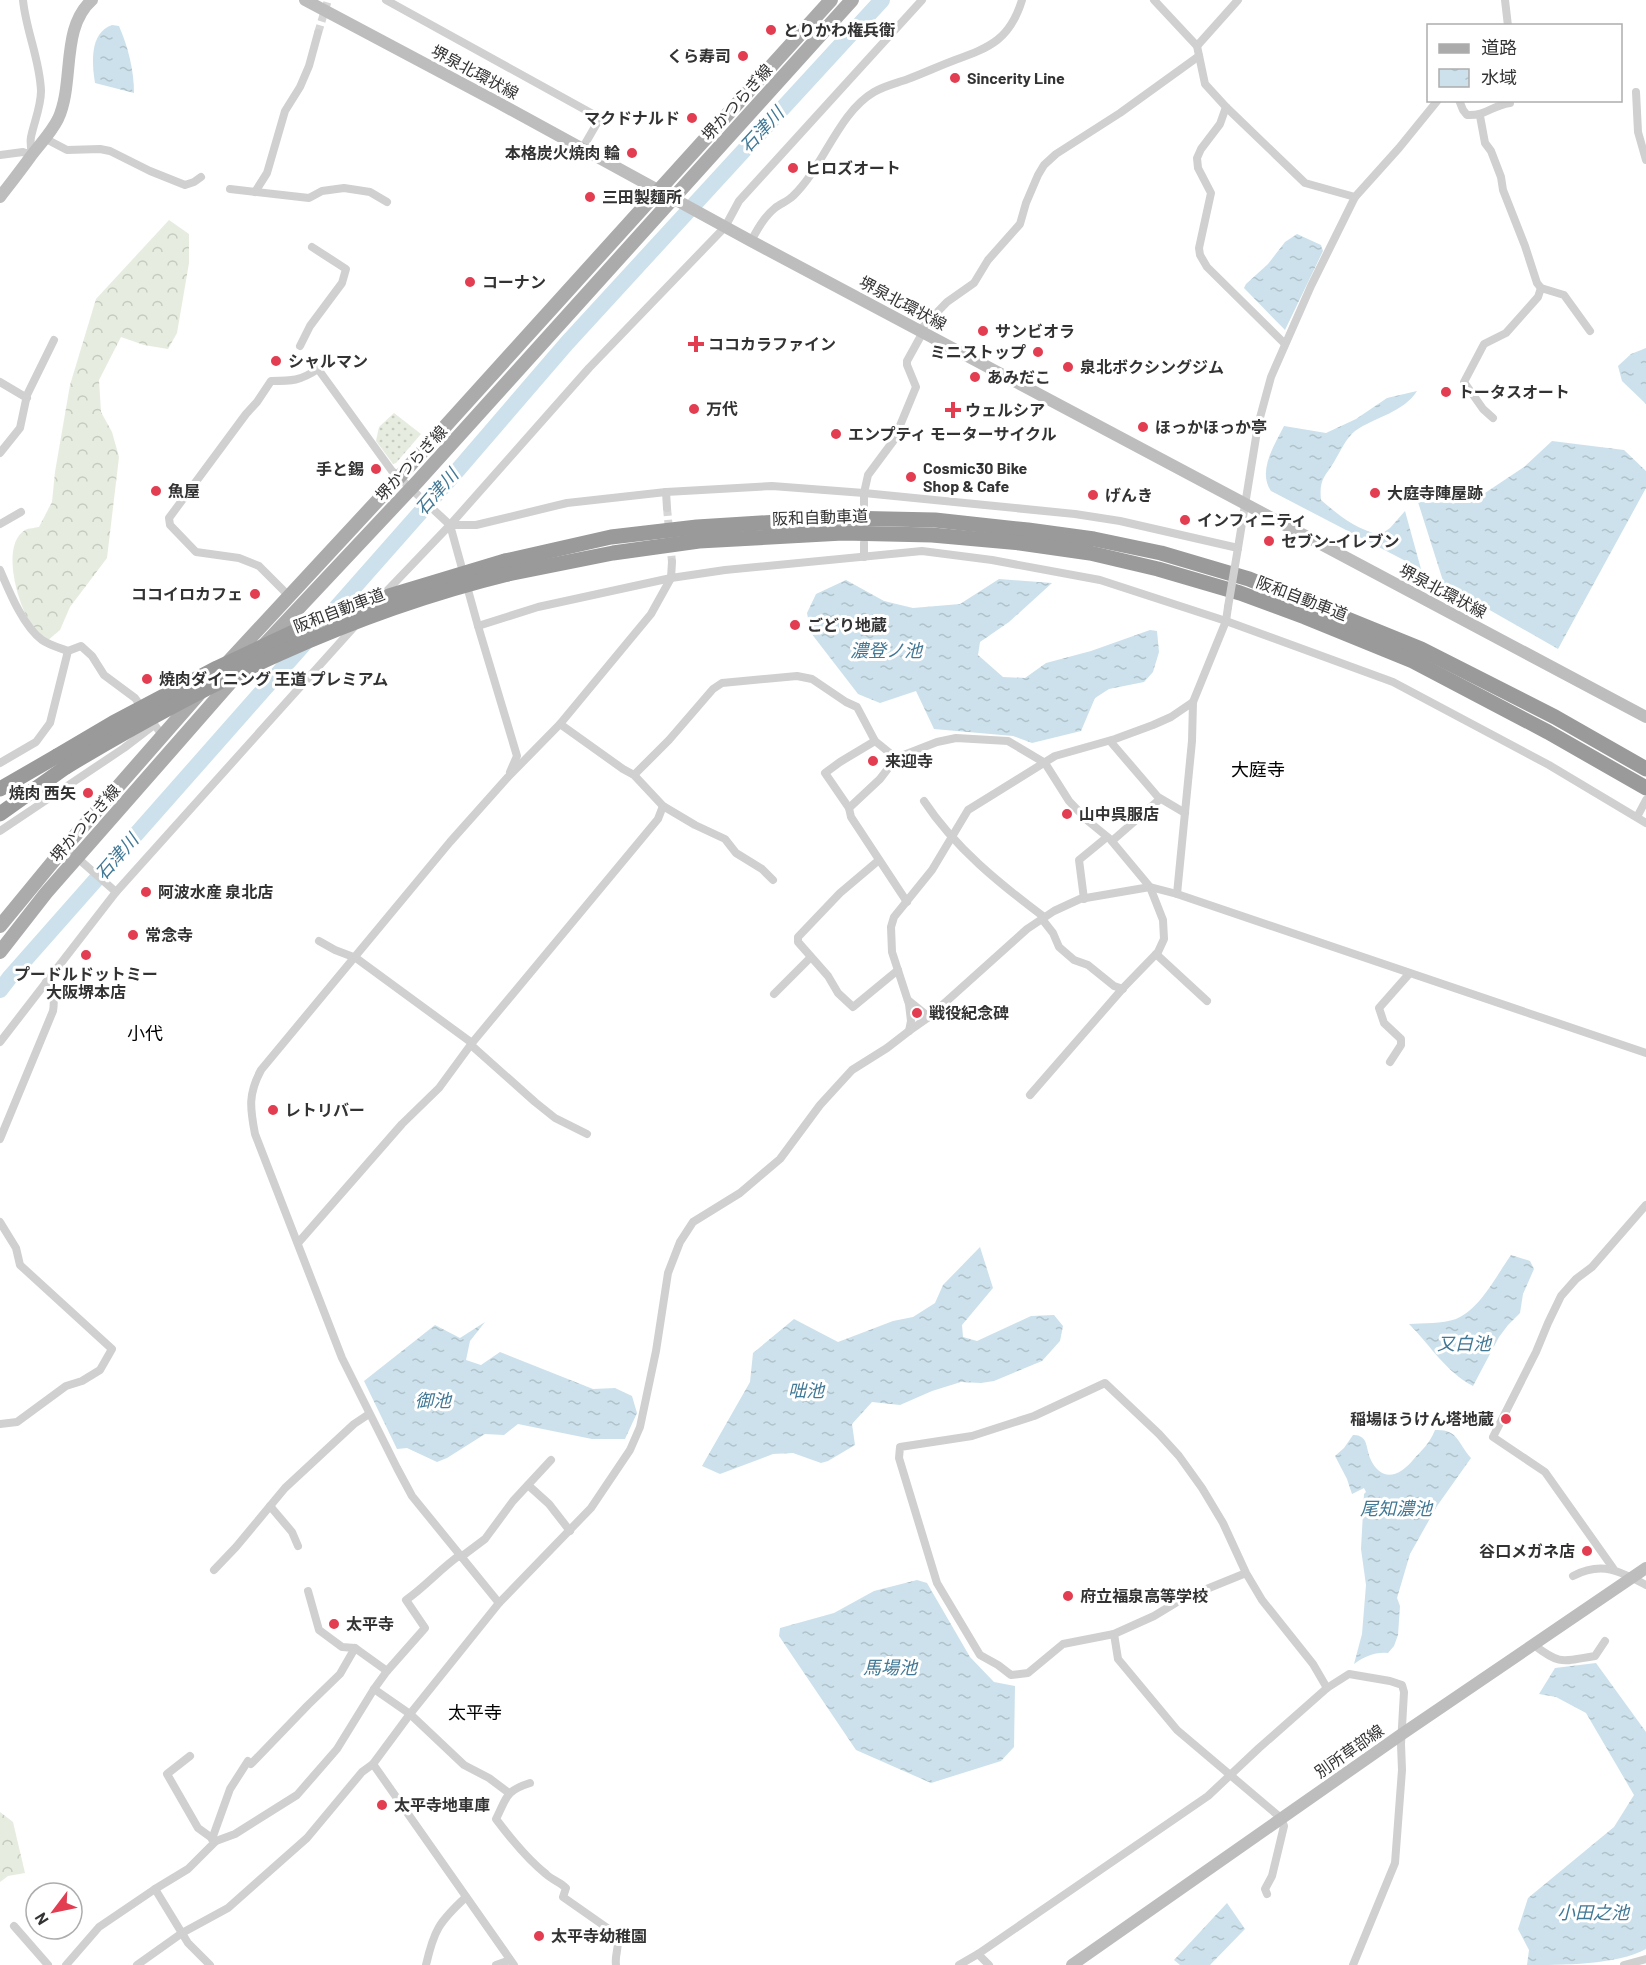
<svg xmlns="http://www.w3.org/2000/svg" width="1646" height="1965" viewBox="0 0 1646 1965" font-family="Barlow,'Noto Sans JP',sans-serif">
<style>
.grass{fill:url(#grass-dots)}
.forest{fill:url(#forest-crowns)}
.water{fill:url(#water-ripples)}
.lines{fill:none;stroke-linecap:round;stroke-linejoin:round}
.river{stroke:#cce1eb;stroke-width:16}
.street-tunnel{stroke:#d6d6d6;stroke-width:8;stroke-dasharray:8 4;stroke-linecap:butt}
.street{stroke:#d0d0d0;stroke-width:8}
.secondary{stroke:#bdbdbd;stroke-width:12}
.primary{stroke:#ababab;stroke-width:14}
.highway{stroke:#9a9a9a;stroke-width:15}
.street-bridge{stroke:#d0d0d0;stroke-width:8}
.highway-bridge{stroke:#9a9a9a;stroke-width:15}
.poi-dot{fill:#e23d50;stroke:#fff;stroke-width:2}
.labels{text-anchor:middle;stroke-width:6;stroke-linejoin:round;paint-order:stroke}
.poi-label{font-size:16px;font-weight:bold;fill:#333;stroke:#fff;text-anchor:start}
.street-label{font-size:16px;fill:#333;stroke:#fff}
.water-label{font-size:18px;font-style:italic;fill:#417895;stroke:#fff}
.neighbourhood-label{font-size:18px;fill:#000;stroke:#fff}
</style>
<defs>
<pattern id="grass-dots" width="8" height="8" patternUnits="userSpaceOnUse" patternTransform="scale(1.5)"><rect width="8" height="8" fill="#e6ecdf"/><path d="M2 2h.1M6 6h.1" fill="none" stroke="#c6cbc0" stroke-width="1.8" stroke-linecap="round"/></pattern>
<pattern id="forest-crowns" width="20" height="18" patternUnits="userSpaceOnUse" patternTransform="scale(1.5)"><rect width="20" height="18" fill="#e6ecdf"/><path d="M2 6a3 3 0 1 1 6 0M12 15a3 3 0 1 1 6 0" fill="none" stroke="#c6cbc0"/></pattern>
<pattern id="water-ripples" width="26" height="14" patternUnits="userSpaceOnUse" patternTransform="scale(1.5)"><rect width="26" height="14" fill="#cce1eb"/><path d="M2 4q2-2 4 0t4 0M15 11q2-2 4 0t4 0" fill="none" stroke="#b0c2ca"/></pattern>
</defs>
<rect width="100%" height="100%" fill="#fff"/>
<polygon class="grass" points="394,413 421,434 396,463 393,464 376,441 379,427"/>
<g class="forest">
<path d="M169,220l20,14v29l-12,70 -9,16 -24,-4 -23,-8 -22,43 2,32 11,20 7,25 -12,101 -37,49 -10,23 -13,11c-6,-7 -14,-14 -19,-22 -11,-20 -27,-74 -3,-89 4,-2 10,-2 14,-3l13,-25 3,-30 15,-87 26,-86z"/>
<polygon points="0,1812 13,1822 25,1873 8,1876 0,1882"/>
</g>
<g class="water">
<path d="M112,25l7,1c9,21 15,44 15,67l-39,-10c-3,-19 -6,-50 17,-58z"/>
<polygon points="1297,234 1321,245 1323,251 1285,330 1244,288 1246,284 1268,264 1285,242"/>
<polygon points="1646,348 1646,404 1622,381 1618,366 1631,354"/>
<path d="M1417,391c-13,21 -42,26 -62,40 -9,7 -15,21 -21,31 -10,16 -15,18 -13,38 20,17 33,28 59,35l10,-7 15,-17 16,58 -150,-78c-14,-20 4,-47 13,-65l42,7 30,-14 31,-21z"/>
<polygon points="1552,441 1624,450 1646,471 1646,488 1558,649 1444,584 1418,502 1470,503 1524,467"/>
<polygon points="999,579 1052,583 1009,622 980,642 978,655 1003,677 1025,678 1046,663 1091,651 1150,630 1157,631 1159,652 1153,672 1144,682 1109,689 1095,698 1081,731 1032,743 1013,736 934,729 916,691 880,703 858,694 811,633 807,613 816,594 846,580 884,601 913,608 960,604"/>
<polygon points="980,1247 993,1288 962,1325 963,1337 977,1341 1031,1316 1054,1315 1063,1326 1060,1341 1042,1361 994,1381 981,1383 961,1382 932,1391 900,1405 872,1402 852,1424 855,1445 828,1461 821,1463 793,1453 773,1454 720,1474 702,1466 750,1382 753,1353 794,1319 838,1342 893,1321 913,1317 935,1303 943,1285"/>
<path d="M1511,1255l19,6 4,8 -11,25 -3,19 -12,12 -9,12 -26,49c-27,-14 -43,-41 -64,-62 14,-1 33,0 47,-5 25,-11 40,-43 55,-64z"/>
<polygon points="485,1322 470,1341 466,1360 481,1365 500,1352 593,1389 615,1388 632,1396 637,1413 625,1439 592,1439 518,1424 504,1435 485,1434 447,1458 437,1462 407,1448 397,1449 364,1381 435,1325 460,1338"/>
<path d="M1435,1430c23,-1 22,12 36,28l-34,48 -27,48 -13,44 3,8 -2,29 -4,11 -6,7c-14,-1 -22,3 -34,11l8,-30 4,-49 -5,-36 3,-55 2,-2 -2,-4 -12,6 -5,-15 -12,-23 9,-8 9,-13c5,0 9,1 12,6 2,4 3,12 5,17 11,25 29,19 43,2 9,-10 17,-17 22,-30z"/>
<polygon points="917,1580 927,1583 970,1657 994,1682 1015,1686 1014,1747 1001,1761 931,1783 856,1750 779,1636 780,1628 834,1613 874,1591"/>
<path d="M1596,1663l50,69v217c-29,16 -84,16 -119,16l2,-15 -11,-21 10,-31 86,-71 20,-32 -48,-82 -30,-16 -17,-3 16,-26z"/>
<polygon points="1227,1903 1245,1929 1210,1965 1180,1965 1174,1960"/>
</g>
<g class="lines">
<polyline class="river" points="0,990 10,977 456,472 567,343 882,0"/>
<g class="street-tunnel">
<polyline points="318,33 328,0"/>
<polyline points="667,508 672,562"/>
</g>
<g class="street">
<polyline points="386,0 600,118 582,149"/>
<polyline points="1154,0 1197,46 1205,84 1226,107 1305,183 1355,197"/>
<polyline points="1505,0 1508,26"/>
<polyline points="1197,46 1238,0"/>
<polyline points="1636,92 1638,132 1646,160"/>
<path d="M1459,100l4,10 4,5c20,1 23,-9 43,-12"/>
<polyline points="1226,107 1220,124 1201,149 1197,158 1198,168 1211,193 1199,248 1200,255 1207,267 1285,344"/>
<polyline points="1480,116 1485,143 1491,151 1501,177 1503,190 1525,246 1537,283 1541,288"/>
<polyline points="46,139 67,150 100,149 110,151 150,171 185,185 194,182 201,177"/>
<path d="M0,155l23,-3 9,3c-1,-6 -2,-13 -1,-18 3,-15 10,-30 10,-46 -1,-31 -15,-60 -18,-91"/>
<polyline points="230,189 309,198 322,191 344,188 370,192 387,202"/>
<polyline points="255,192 267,173 285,111 300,87 309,66 318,33"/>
<path d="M751,241c6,-11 13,-24 24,-33 5,-4 13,-7 18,-12 30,-28 45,-83 81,-104 10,-6 23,-9 34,-13 16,-6 31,-13 47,-19 36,-13 55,-21 67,-60"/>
<polyline points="920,330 947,302 974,283 988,260 1020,224 1026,203 1038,175 1044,165 1056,154 1120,113 1199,56"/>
<polyline points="300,346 310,326 342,283 346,269 312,247"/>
<polyline points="0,382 27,398"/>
<polyline points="1493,418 1483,409 1464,382 1484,344 1506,333 1538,297 1541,288 1564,295 1590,331"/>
<polyline points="0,453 20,428 27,395 54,340"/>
<polyline points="666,492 667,508"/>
<polyline points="864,509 864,493 868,475 894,440 916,387 907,365 907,361 923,332"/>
<polyline points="0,524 21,512"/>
<polyline points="450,525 476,525 567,503 666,492 772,486 864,493 1075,514 1120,521 1238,548 1258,425 1271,377 1311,286 1355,197 1399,148 1438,100"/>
<polyline points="864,557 864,543"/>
<path d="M0,570c9,21 23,56 42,70 7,5 18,8 26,11"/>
<polyline points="383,595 450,525 589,368 725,227 739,201 922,0"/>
<path d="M289,596l-30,-30 -20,-8 -43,-6 -26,-27 -1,-7 77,-104 11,-12 14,-21c21,0 29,0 47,-12l74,102 58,54 28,101 39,130 -7,16"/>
<polyline points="478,626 538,607 671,578 725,570 922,551 992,560 1100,580 1226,621 1393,682 1549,765 1646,823"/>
<polyline points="560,724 623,769 634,775 663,806 695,825 725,839 736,853 762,869 773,880"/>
<polyline points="1110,741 1158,797 1185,813"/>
<polyline points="0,763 36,742 50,723 68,651 81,646 92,656 104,675 135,698 162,735"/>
<polyline points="634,775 669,740 713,689 722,683 797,676 812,679 846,702 857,707 875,741 896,758"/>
<path d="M924,801c31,47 76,83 120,116"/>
<polyline points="849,808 825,773 840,762 875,741"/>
<polyline points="1637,817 1646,800"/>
<polyline points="0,831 124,748 154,725"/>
<polyline points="1112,841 1160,799"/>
<polyline points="65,847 116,892"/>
<polyline points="879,860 840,893 798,937 798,942 828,976 838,993 853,1007 898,970"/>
<polyline points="1177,894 1192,741 1193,702 1226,621 1228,607"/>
<polyline points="1084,899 1079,860 1107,837"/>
<polyline points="907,902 851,817 849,808 880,779 896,758 937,742 956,738 1008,741 1045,763 1069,801 1088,821 1110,839 1150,887 1163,920 1164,939 1158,952 1124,987 1030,1095"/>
<polyline points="1042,919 1053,933 1059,947 1074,960 1088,965 1114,986 1123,989"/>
<polyline points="319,941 335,950 356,958 472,1043"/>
<polyline points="1156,954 1207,1001"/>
<polyline points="774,994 810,958"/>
<polyline points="908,1000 929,1017"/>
<polyline points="909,1031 911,1021 909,1004 892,952 891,927 894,917 932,870 968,810 1055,756 1115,739 1153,725 1171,717 1193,702"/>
<polyline points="0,1042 116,892 354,627"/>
<polyline points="471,1045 535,1102 555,1118 587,1134"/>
<polyline points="1390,1062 1401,1045 1401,1039 1384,1023 1379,1008 1409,974"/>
<path d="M0,1139l53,-128c2,-12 0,-20 -7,-29"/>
<polyline points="0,1222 16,1248 20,1265 112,1349 100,1370 82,1381 66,1386 17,1422 0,1424"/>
<polyline points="298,1243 402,1124 439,1088 472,1043 658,819 663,806"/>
<polyline points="528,1485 549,1504 570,1531"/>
<polyline points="270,1506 292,1532 298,1546"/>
<polyline points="461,1557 485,1539 513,1501 551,1460"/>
<polyline points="1613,1568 1545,1472 1493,1437 1536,1352 1548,1323 1561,1296 1576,1279 1592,1267 1646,1205"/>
<polyline points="214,1570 236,1547 285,1488 354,1424 369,1414"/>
<polyline points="1246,1573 1182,1599 1154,1616 1114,1634 1063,1644 1028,1673 1011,1675 998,1665 980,1655 937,1583 899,1458 900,1447 972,1436 1034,1416 1105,1383 1159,1434 1179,1456 1202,1488 1223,1523 1246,1573 1262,1600 1313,1664 1327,1688"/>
<path d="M1573,1576c29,-15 47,-5 73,9"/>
<polyline points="308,1591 319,1630 342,1647 355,1648 387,1671"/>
<path d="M499,1603l-87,-107 -15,-28 -55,-110 -87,-224c-5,-26 -7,-40 6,-64l189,-228 58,-65 52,-53 91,-110 20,-36 1,-16"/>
<polyline points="1114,1634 1118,1659 1177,1730 1281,1818 1284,1826 1272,1876 1265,1889 1267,1894"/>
<path d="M1534,1645c27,21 29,16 61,11l10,-15"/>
<polyline points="374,1689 410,1714 464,1765 489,1778 509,1793"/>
<polyline points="190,1756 167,1774 198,1828 216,1841"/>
<polyline points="251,1764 308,1705 340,1674 355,1648"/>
<polyline points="373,1764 514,1965"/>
<path d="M530,1783c-25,8 -23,14 -34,36 15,20 31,40 50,55 6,6 14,8 20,14l-3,9 50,35c10,11 1,20 3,33"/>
<polyline points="212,1839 230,1789 248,1761"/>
<polyline points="155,1889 188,1943 210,1965"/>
<polyline points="14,1926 48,1965"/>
<polyline points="978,1954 989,1965"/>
<path d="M66,1965l33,-38 56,-38 33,-20 28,-28 19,-7 62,-39 40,-46 37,-60 13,-18 38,-43 -19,-28c20,-14 34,-31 54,-45"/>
<polyline points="137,1965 182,1933 228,1908 307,1838 362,1772 373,1764 410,1714 499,1603 591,1508 630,1450 640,1427 656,1351 668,1273 680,1242 693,1222 740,1193 780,1159 820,1105 852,1070 887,1048 909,1031 929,1017 1027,929 1054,911 1080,899 1150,887 1177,894 1646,1053"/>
<path d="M426,1965c8,-35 13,-43 40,-68"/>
<polyline points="496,1965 510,1960"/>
<polyline points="959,1965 978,1954 1208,1796 1259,1748 1327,1688 1349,1674 1390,1681 1402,1685 1404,1692 1401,1744 1402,1770 1395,1863 1353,1965"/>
<polyline points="1624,1965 1646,1959"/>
</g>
<g class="secondary">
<polyline points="305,0 497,102 751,241 1646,717"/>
<path d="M0,197c10,-13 21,-27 31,-41 9,-12 20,-23 27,-37 17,-36 2,-91 34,-119"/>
<polyline points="1072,1965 1402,1734 1646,1568"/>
</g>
<g class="primary">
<polyline points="263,646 418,481 852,0"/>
<polyline points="229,661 393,484 831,0"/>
<polyline points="0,926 65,847 200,693"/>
<polyline points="0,952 46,893 238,674"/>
</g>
<g class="highway">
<polyline points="505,561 611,537 697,527 843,518 935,520 1028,530 1094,539 1161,553 1249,579 1421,649 1555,717 1646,769"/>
<polyline points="508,574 613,553 699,541 843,533 932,535 1020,543 1090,553 1158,569 1240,593 1305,617 1413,661 1548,732 1646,788"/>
<polyline points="0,789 57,756"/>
<polyline points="0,814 66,767"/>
</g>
<polyline class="street-bridge" points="1228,607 1238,548"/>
<g class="highway-bridge">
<polyline points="57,756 113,723 217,668 317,621 389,596 505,561"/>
<path d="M66,767c139,-84 283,-154 442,-193"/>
</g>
</g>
<g class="poi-dot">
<circle cx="771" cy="30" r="6"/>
<circle cx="743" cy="56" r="6"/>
<circle cx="955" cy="78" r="6"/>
<circle cx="692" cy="118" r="6"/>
<circle cx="632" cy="153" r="6"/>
<circle cx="793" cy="168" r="6"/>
<circle cx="590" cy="197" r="6"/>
<circle cx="470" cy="282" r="6"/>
<circle cx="983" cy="331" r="6"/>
<path d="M693 335h6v6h6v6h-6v6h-6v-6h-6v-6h6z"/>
<circle cx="1038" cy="352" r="6"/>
<circle cx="276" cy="361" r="6"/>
<circle cx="1068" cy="367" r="6"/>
<circle cx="975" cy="377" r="6"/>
<circle cx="1446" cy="392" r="6"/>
<circle cx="694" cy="409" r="6"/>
<path d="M950 401h6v6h6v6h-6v6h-6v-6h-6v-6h6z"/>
<circle cx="1143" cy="427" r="6"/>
<circle cx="836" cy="434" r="6"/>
<circle cx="376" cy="469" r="6"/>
<circle cx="911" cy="477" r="6"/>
<circle cx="156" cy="491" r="6"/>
<circle cx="1375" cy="493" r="6"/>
<circle cx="1093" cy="495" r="6"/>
<circle cx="1185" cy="520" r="6"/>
<circle cx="1269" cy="541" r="6"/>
<circle cx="255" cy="594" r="6"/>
<circle cx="795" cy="625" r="6"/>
<circle cx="147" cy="679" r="6"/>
<circle cx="873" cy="761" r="6"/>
<circle cx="88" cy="793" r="6"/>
<circle cx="1067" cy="814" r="6"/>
<circle cx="146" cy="892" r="6"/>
<circle cx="133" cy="935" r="6"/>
<circle cx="86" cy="955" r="6"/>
<circle cx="917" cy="1013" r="6"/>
<circle cx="273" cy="1110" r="6"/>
<circle cx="1506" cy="1419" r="6"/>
<circle cx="1587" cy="1551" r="6"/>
<circle cx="1068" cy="1596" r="6"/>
<circle cx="334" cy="1624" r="6"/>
<circle cx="382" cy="1805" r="6"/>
<circle cx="539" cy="1936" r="6"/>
</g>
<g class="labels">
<g class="poi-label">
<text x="783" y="36">とりかわ権兵衛</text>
<text x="731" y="62" text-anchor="end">くら寿司</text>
<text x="967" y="84">Sincerity Line</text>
<text x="680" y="124" text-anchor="end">マクドナルド</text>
<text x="620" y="159" text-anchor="end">本格炭火焼肉 輪</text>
<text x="805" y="174">ヒロズオート</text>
<text x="602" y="203">三田製麵所</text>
<text x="482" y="288">コーナン</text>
<text x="995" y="337">サンビオラ</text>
<text x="708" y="350">ココカラファイン</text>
<text x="1026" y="358" text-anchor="end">ミニストップ</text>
<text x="288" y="367">シャルマン</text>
<text x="1080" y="373">泉北ボクシングジム</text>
<text x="987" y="383">あみだこ</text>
<text x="1458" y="398">トータスオート</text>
<text x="706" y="415">万代</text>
<text x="965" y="416">ウェルシア</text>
<text x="1155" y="433">ほっかほっか亭</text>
<text x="848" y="440">エンプティ モーターサイクル</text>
<text x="923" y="474">Cosmic30 Bike<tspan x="923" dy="18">Shop &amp; Cafe</tspan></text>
<text x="364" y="475" text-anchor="end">手と錫</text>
<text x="168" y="497">魚屋</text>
<text x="1387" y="499">大庭寺陣屋跡</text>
<text x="1105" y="501">げんき</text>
<text x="1197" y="526">インフィニティ</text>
<text x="1281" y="547">セブン-イレブン</text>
<text x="243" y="600" text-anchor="end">ココイロカフェ</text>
<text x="807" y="631">ごどり地蔵</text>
<text x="159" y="685">焼肉ダイニング 王道 プレミアム</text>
<text x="885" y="767">来迎寺</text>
<text x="76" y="799" text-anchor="end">焼肉 西矢</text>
<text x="1079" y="820">山中呉服店</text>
<text x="158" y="898">阿波水産 泉北店</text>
<text x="145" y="941">常念寺</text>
<text x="86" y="980" text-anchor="middle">プードルドットミー<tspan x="86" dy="18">大阪堺本店</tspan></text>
<text x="929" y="1019">戦役紀念碑</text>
<text x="285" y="1116">レトリバー</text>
<text x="1494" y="1425" text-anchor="end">稲場ほうけん塔地蔵</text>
<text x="1575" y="1557" text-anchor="end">谷口メガネ店</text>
<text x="1080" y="1602">府立福泉高等学校</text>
<text x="346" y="1630">太平寺</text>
<text x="394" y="1811">太平寺地車庫</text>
<text x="551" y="1942">太平寺幼稚園</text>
</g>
<g class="street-label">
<text transform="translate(475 72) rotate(28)" y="6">堺泉北環状線</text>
<text transform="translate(737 102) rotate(-48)" y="6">堺かつらぎ線</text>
<text transform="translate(903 303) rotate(28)" y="6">堺泉北環状線</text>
<text transform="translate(411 463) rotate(-47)" y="6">堺かつらぎ線</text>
<text transform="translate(820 517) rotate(-2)" y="6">阪和自動車道</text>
<text transform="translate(1443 591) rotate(28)" y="6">堺泉北環状線</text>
<text transform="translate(1302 598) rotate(21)" y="6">阪和自動車道</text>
<text transform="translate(339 610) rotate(-21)" y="6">阪和自動車道</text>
<text transform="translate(85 823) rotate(-49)" y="6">堺かつらぎ線</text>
<text transform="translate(1349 1751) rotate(-35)" y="6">別所草部線</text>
</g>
<g class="water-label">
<text transform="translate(762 130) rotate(-47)" y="6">石津川</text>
<text transform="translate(437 492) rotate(-49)" y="6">石津川</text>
<text x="886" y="657">濃登ノ池</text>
<text transform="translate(117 857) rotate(-49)" y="6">石津川</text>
<text x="1464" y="1350">又白池</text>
<text x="806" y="1397">咄池</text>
<text x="433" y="1407">御池</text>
<text x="1396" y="1515">尾知濃池</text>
<text x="890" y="1674">馬場池</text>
<text x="1593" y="1919">小田之池</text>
</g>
<g class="neighbourhood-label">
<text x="1258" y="776">大庭寺</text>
<text x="145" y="1040">小代</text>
<text x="475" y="1719">太平寺</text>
</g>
</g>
<rect x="1427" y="24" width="195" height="78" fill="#ffffff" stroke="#adadad" stroke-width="1.5"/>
<rect x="1439" y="44" width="30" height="9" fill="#ababab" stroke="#adadad" stroke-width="1.5"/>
<text x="1481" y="54" font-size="18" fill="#333333">道路</text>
<rect x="1439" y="69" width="30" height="18" fill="url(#water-ripples)" stroke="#adadad" stroke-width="1.5"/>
<text x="1481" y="84" font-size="18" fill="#333333">水域</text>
<g transform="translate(54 1911) rotate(238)"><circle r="28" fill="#ffffff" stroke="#adadad" stroke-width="1.5"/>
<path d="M0-4.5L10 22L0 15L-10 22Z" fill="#e23d50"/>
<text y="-9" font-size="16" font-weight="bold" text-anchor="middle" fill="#333333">N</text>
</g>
</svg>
